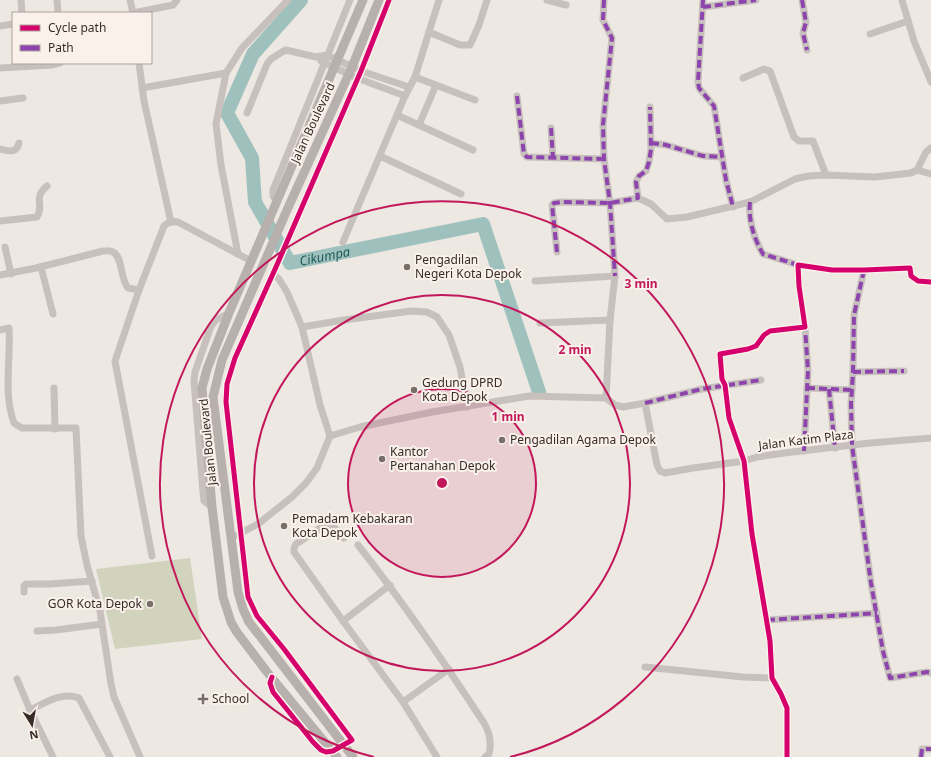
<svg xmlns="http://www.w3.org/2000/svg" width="931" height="757" viewBox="0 0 931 757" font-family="'Noto Sans',sans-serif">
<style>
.green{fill:#d1d3bd}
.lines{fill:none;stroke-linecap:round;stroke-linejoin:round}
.river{stroke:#9fc1bd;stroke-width:14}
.minor{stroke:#c7c0bc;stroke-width:7}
.secondary{stroke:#b8b0ac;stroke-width:9}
.quiet{stroke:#8e44ad;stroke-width:4;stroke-dasharray:8 4;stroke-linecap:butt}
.cycleway-casing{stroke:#faf1eb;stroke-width:8}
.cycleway{stroke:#d6006c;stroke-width:5}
.ring{fill:none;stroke:#c2185b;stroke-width:2}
.poi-dot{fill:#786e6a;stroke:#faf1eb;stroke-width:1.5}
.labels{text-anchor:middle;stroke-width:4;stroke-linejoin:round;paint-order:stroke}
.street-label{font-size:12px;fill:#382c29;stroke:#faf1eb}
.poi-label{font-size:12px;fill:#382c29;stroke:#faf1eb;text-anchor:start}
.water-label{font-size:13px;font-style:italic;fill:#1e5a58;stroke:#faf1eb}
.centre{fill:#c2185b;stroke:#faf1eb;stroke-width:2}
.ring-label{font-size:12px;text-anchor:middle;font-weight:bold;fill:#c2185b;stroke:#faf1eb;stroke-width:4;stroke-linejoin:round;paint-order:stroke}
</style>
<rect width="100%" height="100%" fill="#eee8e3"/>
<polygon class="green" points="190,558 202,639 115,649 96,569"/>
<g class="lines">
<path class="river" id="s1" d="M301,0l-48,54 -26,59 25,45 3,44 35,61 193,-39 56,168"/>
<g class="minor">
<polyline points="21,0 22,13"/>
<polyline points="57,0 58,13"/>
<polyline points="130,0 133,13"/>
<polyline points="547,0 566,5"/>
<polyline points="604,0 603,20 612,38 603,125 604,159 610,203 615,276 610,320 606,398"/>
<polyline points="703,0 698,82 699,88 714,106 726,180 733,207"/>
<polyline points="802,0 806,22 803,33 807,50"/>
<polyline points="902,0 914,41 931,82"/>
<polyline points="703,7 756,0"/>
<polyline points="133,13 173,5 177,0"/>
<polyline points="0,26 13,24"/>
<polyline points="429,32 439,0"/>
<polyline points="870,34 908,21"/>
<polyline points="321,61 357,78 405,96"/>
<polyline points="139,63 144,101 171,222"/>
<polyline points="0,68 53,65 60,63"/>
<polyline points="415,77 475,100"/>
<polyline points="743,78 764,69 770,71 794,137 799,141 813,141 826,175"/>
<polyline points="142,88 226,73"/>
<polyline points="517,96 524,154 527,157 604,159"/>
<polyline points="0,101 23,98"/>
<polyline points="247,113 267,64 271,59 282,52 286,50 316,57 327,55 361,71 409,87"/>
<polyline points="397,115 473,150"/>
<polyline points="419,125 436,85"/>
<polyline points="551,128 553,158"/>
<polyline points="651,143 666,145 703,156 722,157"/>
<path d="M0,149c9,2 16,5 19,-6"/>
<polyline points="380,156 461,194"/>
<polyline points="917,170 931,174"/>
<polyline points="638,198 636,182 639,176 646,171 649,162 651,149 650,107"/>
<polyline points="277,201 273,196 273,190 350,0"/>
<path d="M750,202c-2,17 4,37 13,52l35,11"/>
<path d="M0,221l37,-4c8,-13 -5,-18 10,-31"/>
<polyline points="343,242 405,96 415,77 429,32 460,45 470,45 479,25 487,0"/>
<polyline points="5,247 11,274"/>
<polyline points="557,252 552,205 554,203 561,202 610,203 638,198 651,204 667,219 687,217 750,202 795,179 808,176 826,175 875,177 911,173 917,170 926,152 931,148"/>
<polyline points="238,254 221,165 216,124 226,73 242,48 288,0"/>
<polyline points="41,267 53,314"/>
<polyline points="864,270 854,315 853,372 851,404 852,445 871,583 883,651 890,678 927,672 931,673"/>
<polyline points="273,274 279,279 287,292 302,327 320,405 330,436"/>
<path d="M0,275l36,-7 67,-17c3,0 7,-1 10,1 10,5 7,27 15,36l11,2 25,-64c4,-4 9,-5 14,-4l73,39"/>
<polyline points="535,281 615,276"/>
<polyline points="139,290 115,361 152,556"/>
<polyline points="540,323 610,320"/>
<polyline points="302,327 344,320 411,311 427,312 437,317 449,335 460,367 467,407"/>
<path d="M0,330l9,-2c2,31 -6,66 5,95l8,5h54l5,108 6,29 13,46 11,73 3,13 26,60"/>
<polyline points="853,372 904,371"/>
<polyline points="54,388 55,429"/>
<polyline points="807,388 852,390"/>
<polyline points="829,389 835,448"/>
<polyline points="645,403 657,465 660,471 665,473 693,468 744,461 757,457 784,453 870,443 931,438"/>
<polyline points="804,451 808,371 805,327"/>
<polyline points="212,507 204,501 203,492 194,381 195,372 211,326 216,320 229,313"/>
<polyline points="231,538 258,524 292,497 306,483 317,468 330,436 360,427 432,412 529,396 606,398 615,405 623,407 645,403 702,389 761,380"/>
<polyline points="344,538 330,523 328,523 296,544 294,548 294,552 343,621 390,585"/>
<path d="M358,545c45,57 86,117 126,178 6,10 8,19 5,31l-4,3"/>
<polyline points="24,592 24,586 26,584 50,584 92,581"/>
<polyline points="767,620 877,613"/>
<polyline points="343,621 403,702"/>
<polyline points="37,631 56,630 102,624"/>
<polyline points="645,667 743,677 772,678"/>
<polyline points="272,677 270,683 273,692 313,742 321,750 326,752 333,751 352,740 284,649 257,616 248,597 226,402 227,384 235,358 276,267 361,71 389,0"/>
<polyline points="17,679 30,710 53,757"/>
<path d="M30,710c15,-7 32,-19 49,-12l31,59"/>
<polyline points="437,757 403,702 449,669"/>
<polyline points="787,757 787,708 781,694 772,678 770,641 752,534 744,461 729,418 725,385 722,379 720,354 748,349 756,346 764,335 770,331 805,327 799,286 798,265 832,270 864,270 910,268 911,276 918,281 931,282"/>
<polyline points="921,757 922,749 931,749"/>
</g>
<g class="secondary">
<polyline points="337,757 267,672 236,631 231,622 223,597 212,507 202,388 207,369 229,313 363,0"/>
<polyline points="353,757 249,622 243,609 238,592 213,397 222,360 287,210 352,67 379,0"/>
</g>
<g class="quiet">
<polyline points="604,0 603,20 612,38 603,125 604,159 610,203 615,276"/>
<polyline points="703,0 698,82 699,88 714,106 726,180 733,207"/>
<polyline points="802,0 806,22 803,33 807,50"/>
<polyline points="703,7 756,0"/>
<polyline points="517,96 524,154 527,157 604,159"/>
<polyline points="551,128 553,158"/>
<polyline points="651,143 666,145 703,156 722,157"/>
<path d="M750,202c-2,17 4,37 13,52l35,11"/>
<polyline points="557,252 552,205 554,203 561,202 610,203 638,198 636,182 639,176 646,171 649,162 651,149 650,107"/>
<polyline points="864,270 854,315 853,372 851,404 852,445 871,583 883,651 890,678 927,672 931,673"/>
<polyline points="853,372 904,371"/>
<polyline points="807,388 852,390"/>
<polyline points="829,389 835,448"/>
<polyline points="645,403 702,389 761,380"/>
<polyline points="804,451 808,371 805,327"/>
<polyline points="767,620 877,613"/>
<polyline points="921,757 922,749 931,749"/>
</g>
<g class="cycleway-casing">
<g id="cycleway">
<polyline points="272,677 270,683 273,692 313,742 321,750 326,752 333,751 352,740 284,649 257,616 248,597 226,402 227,384 235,358 276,267 361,71 389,0"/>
<polyline points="787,757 787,708 781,694 772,678 770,641 752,534 744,461 729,418 725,385 722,379 720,354 748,349 756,346 764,335 770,331 805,327 799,286 798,265 832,270 864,270 910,268 911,276 918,281 931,282"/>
</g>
</g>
<use href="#cycleway" class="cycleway"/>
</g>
<circle cx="442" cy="483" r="94" fill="#c2185b" fill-opacity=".12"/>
<g class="ring">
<circle cx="442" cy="483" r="94"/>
<circle cx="442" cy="483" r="188"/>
<path d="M374 757A282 282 0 1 1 510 757"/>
</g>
<g class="poi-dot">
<circle cx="407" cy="267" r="4"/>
<circle cx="414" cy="390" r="4"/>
<circle cx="502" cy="440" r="4"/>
<circle cx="382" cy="459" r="4"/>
<circle cx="284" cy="526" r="4"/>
<circle cx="150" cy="604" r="4"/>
<path d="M201 693h4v4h4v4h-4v4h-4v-4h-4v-4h4z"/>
</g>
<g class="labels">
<g class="street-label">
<text transform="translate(313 123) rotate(-65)" y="4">Jalan Boulevard</text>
<text transform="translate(806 440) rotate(-7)" y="4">Jalan Katim Plaza</text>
<text transform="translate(208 442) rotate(-96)" y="4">Jalan Boulevard</text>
</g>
<g class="poi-label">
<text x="415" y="264">Pengadilan<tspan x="415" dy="14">Negeri Kota Depok</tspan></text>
<text x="422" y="387">Gedung DPRD<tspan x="422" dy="14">Kota Depok</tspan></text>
<text x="510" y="444">Pengadilan Agama Depok</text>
<text x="390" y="456">Kantor<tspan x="390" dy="14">Pertanahan Depok</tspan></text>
<text x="292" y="523">Pemadam Kebakaran<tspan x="292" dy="14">Kota Depok</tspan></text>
<text x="142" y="608" text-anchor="end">GOR Kota Depok</text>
<text x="212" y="703">School</text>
</g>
<g class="water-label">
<text dy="5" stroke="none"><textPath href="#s1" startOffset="338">Cikumpa</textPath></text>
</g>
</g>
<circle cx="442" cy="483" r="6" class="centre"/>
<g class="ring-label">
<text x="641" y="288">3 min</text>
<text x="575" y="354">2 min</text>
<text x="508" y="421">1 min</text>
</g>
<rect x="12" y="12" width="140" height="52" fill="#faf1eb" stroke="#aca29d"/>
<rect x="20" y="25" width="20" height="6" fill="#d6006c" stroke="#aca29d"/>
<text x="48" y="32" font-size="12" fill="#382c29">Cycle path</text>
<rect x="20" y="45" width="20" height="6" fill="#8e44ad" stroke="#aca29d"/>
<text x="48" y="52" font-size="12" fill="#382c29">Path</text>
<g transform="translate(32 725) rotate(169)" stroke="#faf1eb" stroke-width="3" paint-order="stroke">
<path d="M0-3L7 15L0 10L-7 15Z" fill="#382c29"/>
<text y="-6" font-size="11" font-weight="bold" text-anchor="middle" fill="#382c29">N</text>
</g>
</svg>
